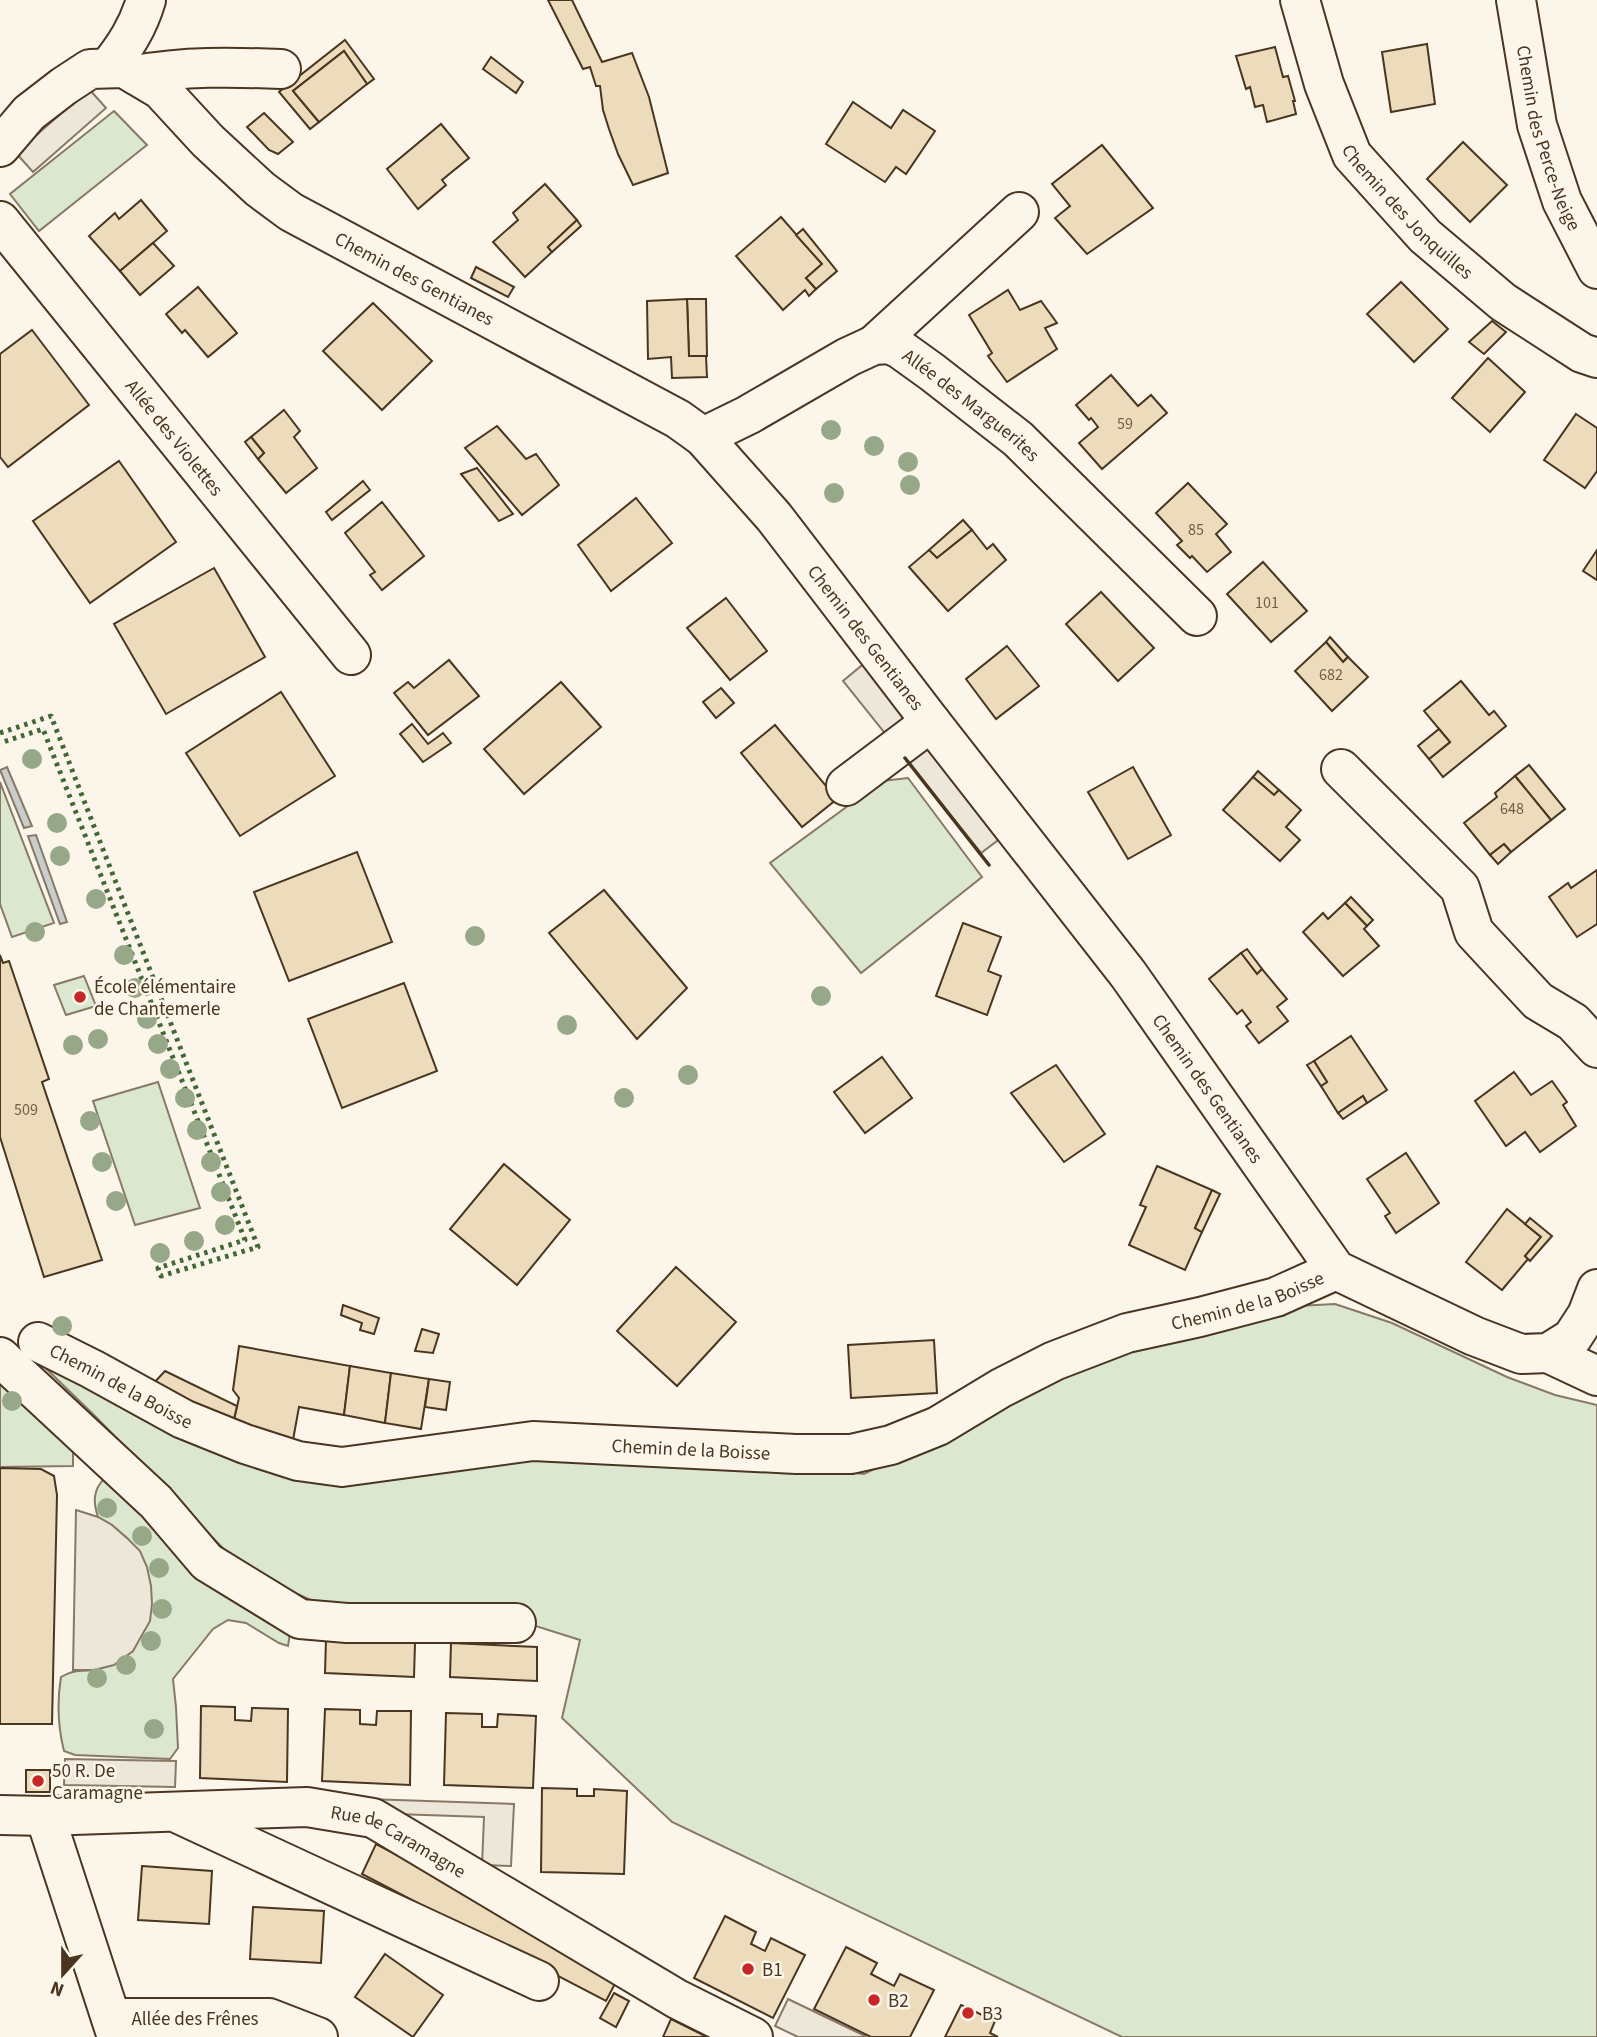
<svg xmlns="http://www.w3.org/2000/svg" width="1597" height="2037" viewBox="0 0 1597 2037" font-family="'Source Sans 3',sans-serif">
<style>
.green{fill:#dce7d0;stroke:#887966;stroke-width:2}
.parking{fill:#ede7d9;stroke:#887966;stroke-width:2}
.water{fill:#c9cecd;stroke:#887966;stroke-width:2}
.building{fill:#ecdcbc;stroke:#4a3520;stroke-width:2}
.lines{fill:none;stroke-linecap:round;stroke-linejoin:round}
.minor-casing{stroke:#4a3520;stroke-width:42}
.minor{stroke:#fbf6e9;stroke-width:38}
.hedge{stroke:#436837;stroke-width:5;stroke-dasharray:3.5 5;stroke-linecap:butt}
.wall{stroke:#4a3520;stroke-width:3.5}
.tree{fill:#96a887}
.poi-dot{fill:#c62828;stroke:#fbf6e9;stroke-width:2.5}
.labels{text-anchor:middle;stroke-width:5;stroke-linejoin:round;paint-order:stroke}
.number-label{font-size:16px;fill:#725f47}
.street-label{font-size:19px;fill:#4a3520;stroke:#fbf6e9}
.poi-label{font-size:19px;fill:#4a3520;stroke:#fbf6e9;text-anchor:start}
</style>
<rect width="100%" height="100%" fill="#fbf6e9"/>
<g class="green">
<polygon points="114,111 147,145 39,231 10,194"/>
<polygon points="908,778 982,877 861,973 770,863 882,781"/>
<polygon points="0,782 54,923 12,937 0,904"/>
<polygon points="84,976 96,1006 66,1015 54,985"/>
<polygon points="158,1082 200,1208 135,1225 93,1101"/>
<polygon points="1335,1304 1392,1323 1507,1377 1555,1395 1597,1405 1597,2037 1122,2037 672,1822 562,1718 580,1640 466,1604 329,1608 245,1571 97,1418 31,1354 315,1478 514,1450 723,1458 864,1474 1111,1353 1297,1306"/>
<polygon points="0,1380 73,1445 73,1466 0,1467"/>
<path d="M104,1479l186,154 -2,13 -9,-3 -33,-20 -18,-3 -15,9 -40,50 3,28 2,41 -8,11 -95,-4 -11,-4c-6,-24 -7,-50 -3,-74 14,-8 16,-5 32,-7 15,-2 27,-10 40,-19l-5,-112 -16,-14 -14,-8c-5,-15 -5,-27 6,-38z"/>
</g>
<g class="parking">
<polygon points="89,89 106,108 33,172 16,153"/>
<polygon points="878,652 1014,828 981,853 843,681"/>
<polygon points="76,1510 98,1517 112,1525 128,1539 140,1551 147,1567 151,1586 152,1604 150,1621 133,1651 114,1665 94,1670 73,1670"/>
<polygon points="65,1759 176,1761 175,1787 64,1785"/>
<polygon points="184,1793 514,1804 511,1866 482,1865 484,1817 184,1807"/>
<polygon points="788,1999 867,2037 798,2037 775,2026"/>
</g>
<g class="water">
<polygon points="7,767 32,826 24,828 0,770"/>
<polygon points="36,835 67,922 60,924 28,836"/>
</g>
<g class="building">
<polygon points="548,0 572,0 602,62 632,53 649,97 668,173 633,185 618,154 609,129 603,110 600,86 596,86 590,67 583,69"/>
<polygon points="345,40 374,79 367,84 344,51 293,91 319,122 310,129 279,92"/>
<polygon points="1427,44 1435,104 1391,112 1382,52"/>
<polygon points="1275,47 1283,77 1288,76 1295,101 1293,101 1296,114 1267,122 1263,105 1255,107 1250,87 1246,89 1236,56"/>
<polygon points="344,51 367,84 319,122 293,91"/>
<polygon points="491,57 523,82 516,93 483,69"/>
<polygon points="853,102 891,128 903,110 935,131 906,174 896,167 885,182 826,144"/>
<polygon points="264,113 293,142 278,154 269,150 247,127"/>
<polygon points="441,124 469,158 442,180 446,185 418,209 387,169"/>
<polygon points="1463,142 1507,185 1470,222 1427,179"/>
<polygon points="1102,145 1153,208 1087,254 1055,218 1070,206 1052,184"/>
<polygon points="545,184 577,220 548,247 552,252 525,277 493,242 518,220 513,213"/>
<polygon points="141,200 167,231 120,271 89,236 115,213 119,219"/>
<polygon points="781,217 822,264 806,278 816,289 809,296 805,290 783,310 736,256"/>
<polygon points="577,220 581,226 552,252 548,247"/>
<polygon points="803,229 837,271 816,289 806,278 822,264 796,235"/>
<polygon points="153,243 174,266 140,295 120,271"/>
<polygon points="476,267 514,287 508,297 471,278"/>
<polygon points="1401,282 1448,329 1414,362 1367,314"/>
<polygon points="198,287 237,333 208,357 185,330 182,333 166,314"/>
<polygon points="1008,290 1020,310 1041,301 1057,323 1045,328 1057,349 1007,382 988,356 992,353 969,315"/>
<polygon points="687,299 706,299 707,356 689,356"/>
<polygon points="687,299 689,356 706,356 707,377 672,378 671,357 648,359 647,301"/>
<polygon points="373,303 432,361 382,410 323,351"/>
<polygon points="1492,321 1506,332 1484,354 1469,342"/>
<polygon points="32,330 89,405 8,467 0,457 0,354"/>
<polygon points="1488,358 1525,392 1490,432 1452,398"/>
<polygon points="1111,375 1138,406 1151,395 1167,413 1102,469 1079,443 1098,427 1091,418 1089,420 1076,405"/>
<polygon points="284,410 300,431 294,437 317,468 286,493 258,459 264,453 251,437"/>
<polygon points="1576,414 1597,428 1597,471 1585,488 1544,460"/>
<polygon points="497,426 526,459 536,454 559,485 522,515 465,448"/>
<polygon points="251,437 264,453 258,459 245,442"/>
<polygon points="119,461 176,542 90,603 33,521"/>
<polygon points="477,468 513,514 499,521 461,474"/>
<polygon points="363,481 370,490 332,520 326,512"/>
<polygon points="1188,483 1227,524 1216,534 1231,552 1207,572 1192,556 1190,558 1177,545 1182,541 1156,513"/>
<polygon points="636,498 672,543 611,591 578,545"/>
<polygon points="382,502 424,556 382,590 370,575 375,572 345,533"/>
<polygon points="963,520 972,530 937,558 929,550"/>
<polygon points="972,530 987,549 993,544 1006,560 948,611 909,567 929,550 937,558"/>
<polygon points="1597,550 1597,580 1583,571"/>
<polygon points="1263,562 1307,611 1271,642 1227,594"/>
<polygon points="214,568 265,657 166,714 114,624"/>
<polygon points="1101,592 1154,648 1118,681 1066,624"/>
<polygon points="726,598 767,651 730,680 687,628"/>
<polygon points="1330,637 1348,657 1343,662 1326,642"/>
<polygon points="1326,642 1343,662 1348,657 1368,677 1332,711 1295,671"/>
<polygon points="1007,646 1039,686 996,719 966,679"/>
<polygon points="449,660 479,696 428,735 394,693 408,682 414,688"/>
<polygon points="1461,681 1489,715 1494,711 1506,726 1443,777 1429,759 1450,742 1424,711"/>
<polygon points="561,682 601,727 524,794 484,749"/>
<polygon points="721,688 734,703 716,718 703,702"/>
<polygon points="281,692 335,776 240,836 186,753"/>
<polygon points="412,724 428,744 443,733 451,743 423,762 400,734"/>
<polygon points="775,725 837,799 802,827 741,753"/>
<polygon points="1439,729 1450,742 1429,759 1418,746"/>
<polygon points="1529,765 1565,809 1551,820 1515,776"/>
<polygon points="1133,767 1171,835 1128,859 1088,792"/>
<polygon points="1258,771 1279,790 1274,795 1253,777"/>
<polygon points="1515,776 1551,820 1511,852 1504,844 1490,855 1464,823 1497,797 1495,793"/>
<polygon points="1253,777 1274,795 1279,790 1301,810 1286,827 1300,840 1280,861 1223,810"/>
<polygon points="1504,844 1511,852 1498,864 1490,855"/>
<polygon points="357,852 392,942 289,981 254,892"/>
<polygon points="1597,870 1597,924 1577,937 1549,897 1568,883 1571,888"/>
<polygon points="604,890 687,988 637,1039 549,933"/>
<polygon points="1351,897 1373,920 1367,926 1345,903"/>
<polygon points="1345,903 1367,926 1364,929 1379,946 1343,976 1303,932 1323,913 1328,919"/>
<polygon points="963,923 1001,937 988,971 1001,976 987,1015 936,996"/>
<polygon points="1247,949 1262,969 1257,974 1241,953"/>
<polygon points="1241,953 1257,974 1262,969 1287,999 1277,1007 1288,1021 1259,1043 1246,1026 1251,1022 1242,1010 1237,1014 1209,979"/>
<polygon points="0,955 3,963 9,961 49,1079 42,1082 102,1260 44,1277 0,1137"/>
<polygon points="404,983 437,1071 342,1108 308,1019"/>
<polygon points="1351,1036 1387,1090 1367,1103 1363,1096 1338,1113 1321,1086 1327,1082 1314,1061"/>
<polygon points="882,1057 912,1098 865,1133 834,1092"/>
<polygon points="1314,1061 1327,1082 1321,1086 1307,1065"/>
<polygon points="1056,1065 1105,1134 1064,1162 1011,1093"/>
<polygon points="1514,1072 1531,1095 1552,1081 1567,1102 1563,1105 1576,1126 1540,1152 1525,1132 1506,1146 1475,1101"/>
<polygon points="1363,1096 1367,1103 1343,1119 1338,1113"/>
<polygon points="1406,1153 1439,1203 1396,1233 1385,1216 1390,1213 1367,1179"/>
<polygon points="504,1164 570,1220 517,1285 450,1229"/>
<polygon points="1157,1166 1212,1190 1195,1228 1202,1232 1185,1270 1129,1245 1146,1207 1140,1205"/>
<polygon points="1212,1190 1220,1194 1202,1232 1195,1228"/>
<polygon points="1507,1209 1541,1237 1525,1256 1528,1259 1502,1290 1466,1262"/>
<polygon points="1530,1218 1552,1236 1530,1261 1525,1256 1541,1237 1525,1224"/>
<polygon points="676,1267 736,1322 677,1386 617,1331"/>
<polygon points="343,1305 379,1318 374,1334 360,1330 362,1323 341,1315"/>
<polygon points="422,1329 439,1334 433,1353 415,1351"/>
<polygon points="934,1340 937,1393 851,1398 848,1345"/>
<polygon points="239,1346 350,1366 344,1415 299,1407 293,1440 232,1428 239,1398 233,1390"/>
<polygon points="350,1366 391,1373 385,1423 344,1415"/>
<polygon points="165,1371 237,1406 232,1428 152,1385"/>
<polygon points="391,1373 429,1379 421,1429 385,1423"/>
<polygon points="429,1379 450,1382 446,1410 425,1407"/>
<polygon points="0,1468 41,1469 54,1476 57,1495 52,1724 0,1724"/>
<polygon points="326,1639 415,1643 414,1677 325,1673"/>
<polygon points="451,1643 537,1647 537,1681 450,1677"/>
<polygon points="201,1706 235,1707 235,1720 251,1721 252,1708 288,1709 287,1782 200,1778"/>
<polygon points="325,1709 360,1710 360,1724 376,1725 377,1711 411,1711 410,1785 322,1781"/>
<polygon points="446,1713 482,1714 482,1727 497,1727 498,1714 536,1716 533,1788 444,1785"/>
<rect x="26" y="1770" width="24" height="22"/>
<polygon points="542,1788 577,1789 577,1796 594,1796 594,1789 627,1791 624,1874 541,1872"/>
<polygon points="376,1844 621,1972 606,2001 362,1874"/>
<polygon points="142,1866 212,1871 209,1924 138,1920"/>
<polygon points="253,1907 324,1911 321,1963 250,1959"/>
<polygon points="725,1916 756,1932 751,1944 765,1951 771,1938 805,1955 773,2018 694,1978"/>
<polygon points="846,1947 877,1963 871,1974 894,1986 900,1974 934,1990 910,2037 871,2037 814,2009"/>
<polygon points="385,1954 443,1995 413,2037 355,1997"/>
<polygon points="614,1993 629,2001 616,2027 600,2018"/>
<polygon points="961,2005 995,2021 990,2033 998,2037 945,2037"/>
<polygon points="671,2019 707,2037 663,2037"/>
</g>
<g class="lines">
<g class="minor-casing">
<g id="minor">
<path id="s1" d="M1300,0l24,84 28,71 73,81 78,66 79,51 15,5"/>
<path id="s2" d="M1516,0l21,125 25,76 35,68"/>
<path d="M108,68c17,-21 30,-41 38,-68"/>
<path d="M136,75c48,-9 96,-8 145,-6"/>
<path id="s3" d="M0,147l29,-34 35,-27 26,-17 34,-1 37,22 47,51 52,48 31,23 387,207 25,18 71,80 157,205 197,252 208,296 138,66 47,18 27,-1 24,-15 15,-23 10,-26"/>
<path id="s4" d="M0,221l351,434"/>
<polyline points="874,345 1019,212"/>
<path id="s5" d="M703,437l45,-22 100,-58 26,-12 15,-1 11,5 32,23 86,67 179,177"/>
<polyline points="1341,769 1460,888 1474,932 1538,1001 1573,1022 1597,1048"/>
<polyline points="846,786 931,722"/>
<path id="s6" d="M38,1342l54,27 91,50 62,25 53,17 44,6 191,-26 263,13h55l40,-9 47,-19 63,-38 53,-27 73,-28 73,-16 76,-20 60,-27"/>
<polyline points="1548,1353 1597,1376"/>
<polyline points="0,1357 156,1502 207,1562 300,1619 347,1623 516,1623"/>
<polyline points="179,1814 539,1981"/>
<path id="s7" d="M0,1815l45,1 262,-9 66,11 304,181 76,38"/>
<polyline points="45,1816 117,2037"/>
<path id="s8" d="M111,2018h158l49,19"/>
</g>
</g>
<use href="#minor" class="minor"/>
<polyline class="hedge" points="0,733 51,716 258,1247 161,1276 158,1268 245,1240 43,729 0,743"/>
<polyline class="wall" points="905,758 989,865"/>
</g>
<g class="tree">
<circle cx="831" cy="430" r="10"/>
<circle cx="874" cy="446" r="10"/>
<circle cx="908" cy="462" r="10"/>
<circle cx="910" cy="485" r="10"/>
<circle cx="834" cy="493" r="10"/>
<circle cx="32" cy="759" r="10"/>
<circle cx="57" cy="823" r="10"/>
<circle cx="60" cy="856" r="10"/>
<circle cx="96" cy="899" r="10"/>
<circle cx="35" cy="932" r="10"/>
<circle cx="475" cy="936" r="10"/>
<circle cx="124" cy="955" r="10"/>
<circle cx="135" cy="988" r="10"/>
<circle cx="821" cy="996" r="10"/>
<circle cx="147" cy="1019" r="10"/>
<circle cx="567" cy="1025" r="10"/>
<circle cx="98" cy="1039" r="10"/>
<circle cx="158" cy="1044" r="10"/>
<circle cx="73" cy="1045" r="10"/>
<circle cx="170" cy="1069" r="10"/>
<circle cx="688" cy="1075" r="10"/>
<circle cx="185" cy="1098" r="10"/>
<circle cx="624" cy="1098" r="10"/>
<circle cx="90" cy="1121" r="10"/>
<circle cx="197" cy="1130" r="10"/>
<circle cx="102" cy="1162" r="10"/>
<circle cx="211" cy="1162" r="10"/>
<circle cx="221" cy="1192" r="10"/>
<circle cx="116" cy="1201" r="10"/>
<circle cx="225" cy="1225" r="10"/>
<circle cx="194" cy="1241" r="10"/>
<circle cx="160" cy="1253" r="10"/>
<circle cx="62" cy="1326" r="10"/>
<circle cx="12" cy="1401" r="10"/>
<circle cx="107" cy="1508" r="10"/>
<circle cx="142" cy="1536" r="10"/>
<circle cx="159" cy="1568" r="10"/>
<circle cx="162" cy="1609" r="10"/>
<circle cx="151" cy="1641" r="10"/>
<circle cx="126" cy="1665" r="10"/>
<circle cx="97" cy="1678" r="10"/>
<circle cx="154" cy="1729" r="10"/>
</g>
<g class="poi-dot">
<circle cx="80" cy="997" r="7"/>
<circle cx="38" cy="1781" r="7"/>
<circle cx="748" cy="1969" r="7"/>
<circle cx="874" cy="2000" r="7"/>
<circle cx="968" cy="2013" r="7"/>
</g>
<g class="labels">
<g class="number-label">
<text x="1125" y="429">59</text>
<text x="1196" y="535">85</text>
<text x="1267" y="608">101</text>
<text x="1331" y="680">682</text>
<text x="1512" y="814">648</text>
<text x="26" y="1115">509</text>
</g>
<g class="street-label">
<text dy="7" stroke="none"><textPath href="#s2" startOffset="142">Chemin des Perce-Neige</textPath></text>
<text dy="7" stroke="none"><textPath href="#s1" startOffset="243">Chemin des Jonquilles</textPath></text>
<text dy="7" stroke="none"><textPath href="#s3" startOffset="516">Chemin des Gentianes</textPath></text>
<text dy="7" stroke="none"><textPath href="#s5" startOffset="312">Allée des Marguerites</textPath></text>
<text dy="7" stroke="none"><textPath href="#s4" startOffset="278">Allée des Violettes</textPath></text>
<text dy="7" stroke="none"><textPath href="#s3" startOffset="1104">Chemin des Gentianes</textPath></text>
<text dy="7" stroke="none"><textPath href="#s3" startOffset="1670">Chemin des Gentianes</textPath></text>
<text dy="7" stroke="none"><textPath href="#s6" startOffset="1270">Chemin de la Boisse</textPath></text>
<text dy="7" stroke="none"><textPath href="#s6" startOffset="94">Chemin de la Boisse</textPath></text>
<text dy="7" stroke="none"><textPath href="#s6" startOffset="682">Chemin de la Boisse</textPath></text>
<text dy="7" stroke="none"><textPath href="#s7" startOffset="406">Rue de Caramagne</textPath></text>
<text dy="7" stroke="none"><textPath href="#s8" startOffset="84">Allée des Frênes</textPath></text>
</g>
<g class="poi-label">
<text x="94" y="993">École élémentaire<tspan x="94" dy="22">de Chantemerle</tspan></text>
<text x="52" y="1777">50 R. De<tspan x="52" dy="22">Caramagne</tspan></text>
<text x="762" y="1976">B1</text>
<text x="888" y="2007">B2</text>
<text x="982" y="2020">B3</text>
</g>
</g>
<g transform="translate(63 1974) rotate(201)" stroke="#fbf6e9" stroke-width="5" paint-order="stroke">
<path d="M0-5L12 26L0 18L-12 26Z" fill="#4a3520"/>
<text y="-10" font-size="19" font-weight="bold" text-anchor="middle" fill="#4a3520">N</text>
</g>
</svg>
